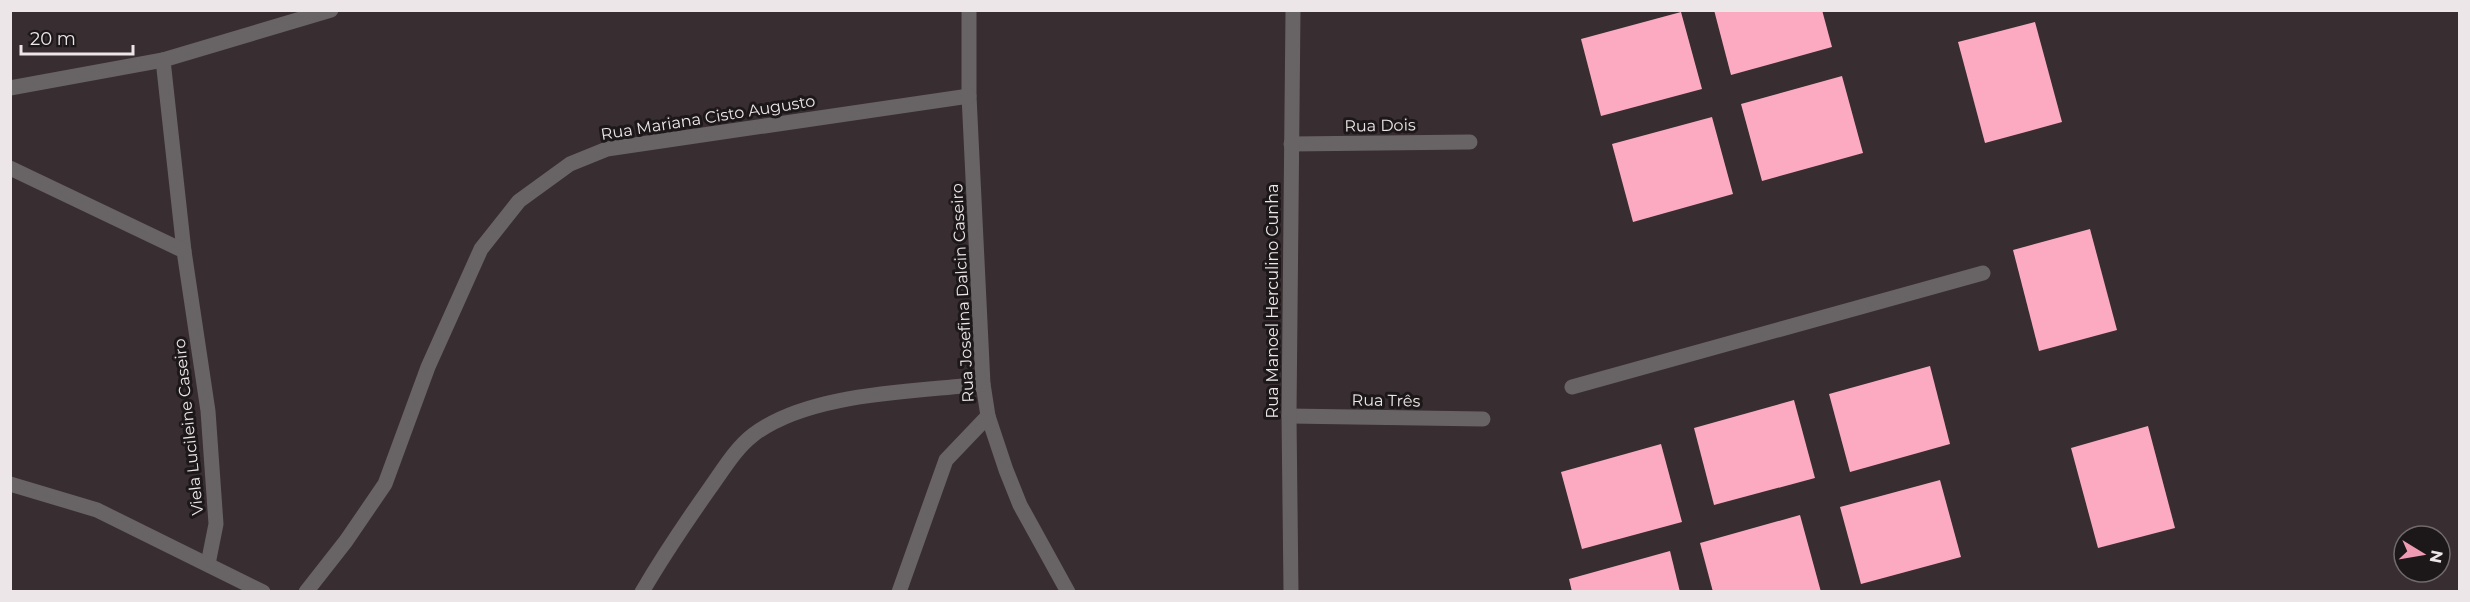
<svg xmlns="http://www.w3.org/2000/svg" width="2470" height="602" viewBox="0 0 2470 602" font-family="Montserrat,sans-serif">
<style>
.building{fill:#fbaac2}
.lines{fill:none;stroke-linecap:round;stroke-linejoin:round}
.minor{stroke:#686364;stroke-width:15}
.labels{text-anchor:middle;stroke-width:6;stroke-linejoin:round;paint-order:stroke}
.street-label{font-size:16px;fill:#ede6e8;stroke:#1c1718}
</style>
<rect width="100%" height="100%" fill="#382d30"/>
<g class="building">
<polygon points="1714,10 1822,10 1832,47 1731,75"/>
<polygon points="1681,12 1702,89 1601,116 1581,39"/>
<polygon points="2035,22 2062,122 1985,143 1958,42"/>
<polygon points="1842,76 1863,153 1762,181 1741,104"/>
<polygon points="1712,117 1733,194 1633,222 1612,144"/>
<polygon points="2090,229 2117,330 2039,351 2013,250"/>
<polygon points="1930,366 1950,444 1850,472 1829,394"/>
<polygon points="1794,400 1815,478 1714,505 1694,428"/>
<polygon points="2148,426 2175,528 2098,548 2071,448"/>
<polygon points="1661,444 1682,522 1582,549 1561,472"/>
<polygon points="1940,480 1961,557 1861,584 1840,507"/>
<polygon points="1800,515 1821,592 1713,592 1700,543"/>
<polygon points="1670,551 1680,592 1572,592 1569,579"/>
</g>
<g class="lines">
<g class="minor">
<polyline points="969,10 969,96 983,384 988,416 1006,470 1020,505 1068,592"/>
<polyline points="163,60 184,251"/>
<polyline points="10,88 163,60 331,10"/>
<polyline points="1291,144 1470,142"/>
<polyline points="10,168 184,251 208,411 216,524 208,564"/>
<polyline points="1572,387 1983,273"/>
<polyline points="1289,416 1483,419"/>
<polyline points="10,484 97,510 263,592"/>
<polyline points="306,592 346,541 385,484 428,367 481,249 519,201 570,164 607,149 969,96"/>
<path d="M642,592c21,-36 44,-70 68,-104 13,-18 25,-39 43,-53 56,-43 161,-43 230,-51"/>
<polyline points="899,592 946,460 988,416"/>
<polyline points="1291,592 1289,416 1293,10"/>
</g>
</g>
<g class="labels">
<g class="street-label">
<text transform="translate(708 117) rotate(-9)" y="6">Rua Mariana Cisto Augusto</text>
<text transform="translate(1380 125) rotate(-1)" y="6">Rua Dois</text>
<text transform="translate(962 293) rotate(-93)" y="6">Rua Josefina Dalcin Caseiro</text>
<text transform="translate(1272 301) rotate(-90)" y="6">Rua Manoel Herculino Cunha</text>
<text transform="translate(1386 400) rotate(1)" y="6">Rua Três</text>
<text transform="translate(188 427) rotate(-96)" y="6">Viela Lucileine Caseiro</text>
</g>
</g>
<rect width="2470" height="602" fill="none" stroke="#ede6e8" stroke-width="24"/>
<g transform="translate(2422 554) rotate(101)"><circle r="28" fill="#1c1718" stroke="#706a6b" stroke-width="1.5"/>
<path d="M0-4.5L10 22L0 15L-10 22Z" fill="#f09ab4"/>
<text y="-9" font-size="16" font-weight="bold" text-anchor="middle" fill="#ede6e8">N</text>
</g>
<path d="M21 45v9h112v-9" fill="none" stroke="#ede6e8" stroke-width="3"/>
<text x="30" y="45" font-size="18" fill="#ede6e8" stroke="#1c1718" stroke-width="4.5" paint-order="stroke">20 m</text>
</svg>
